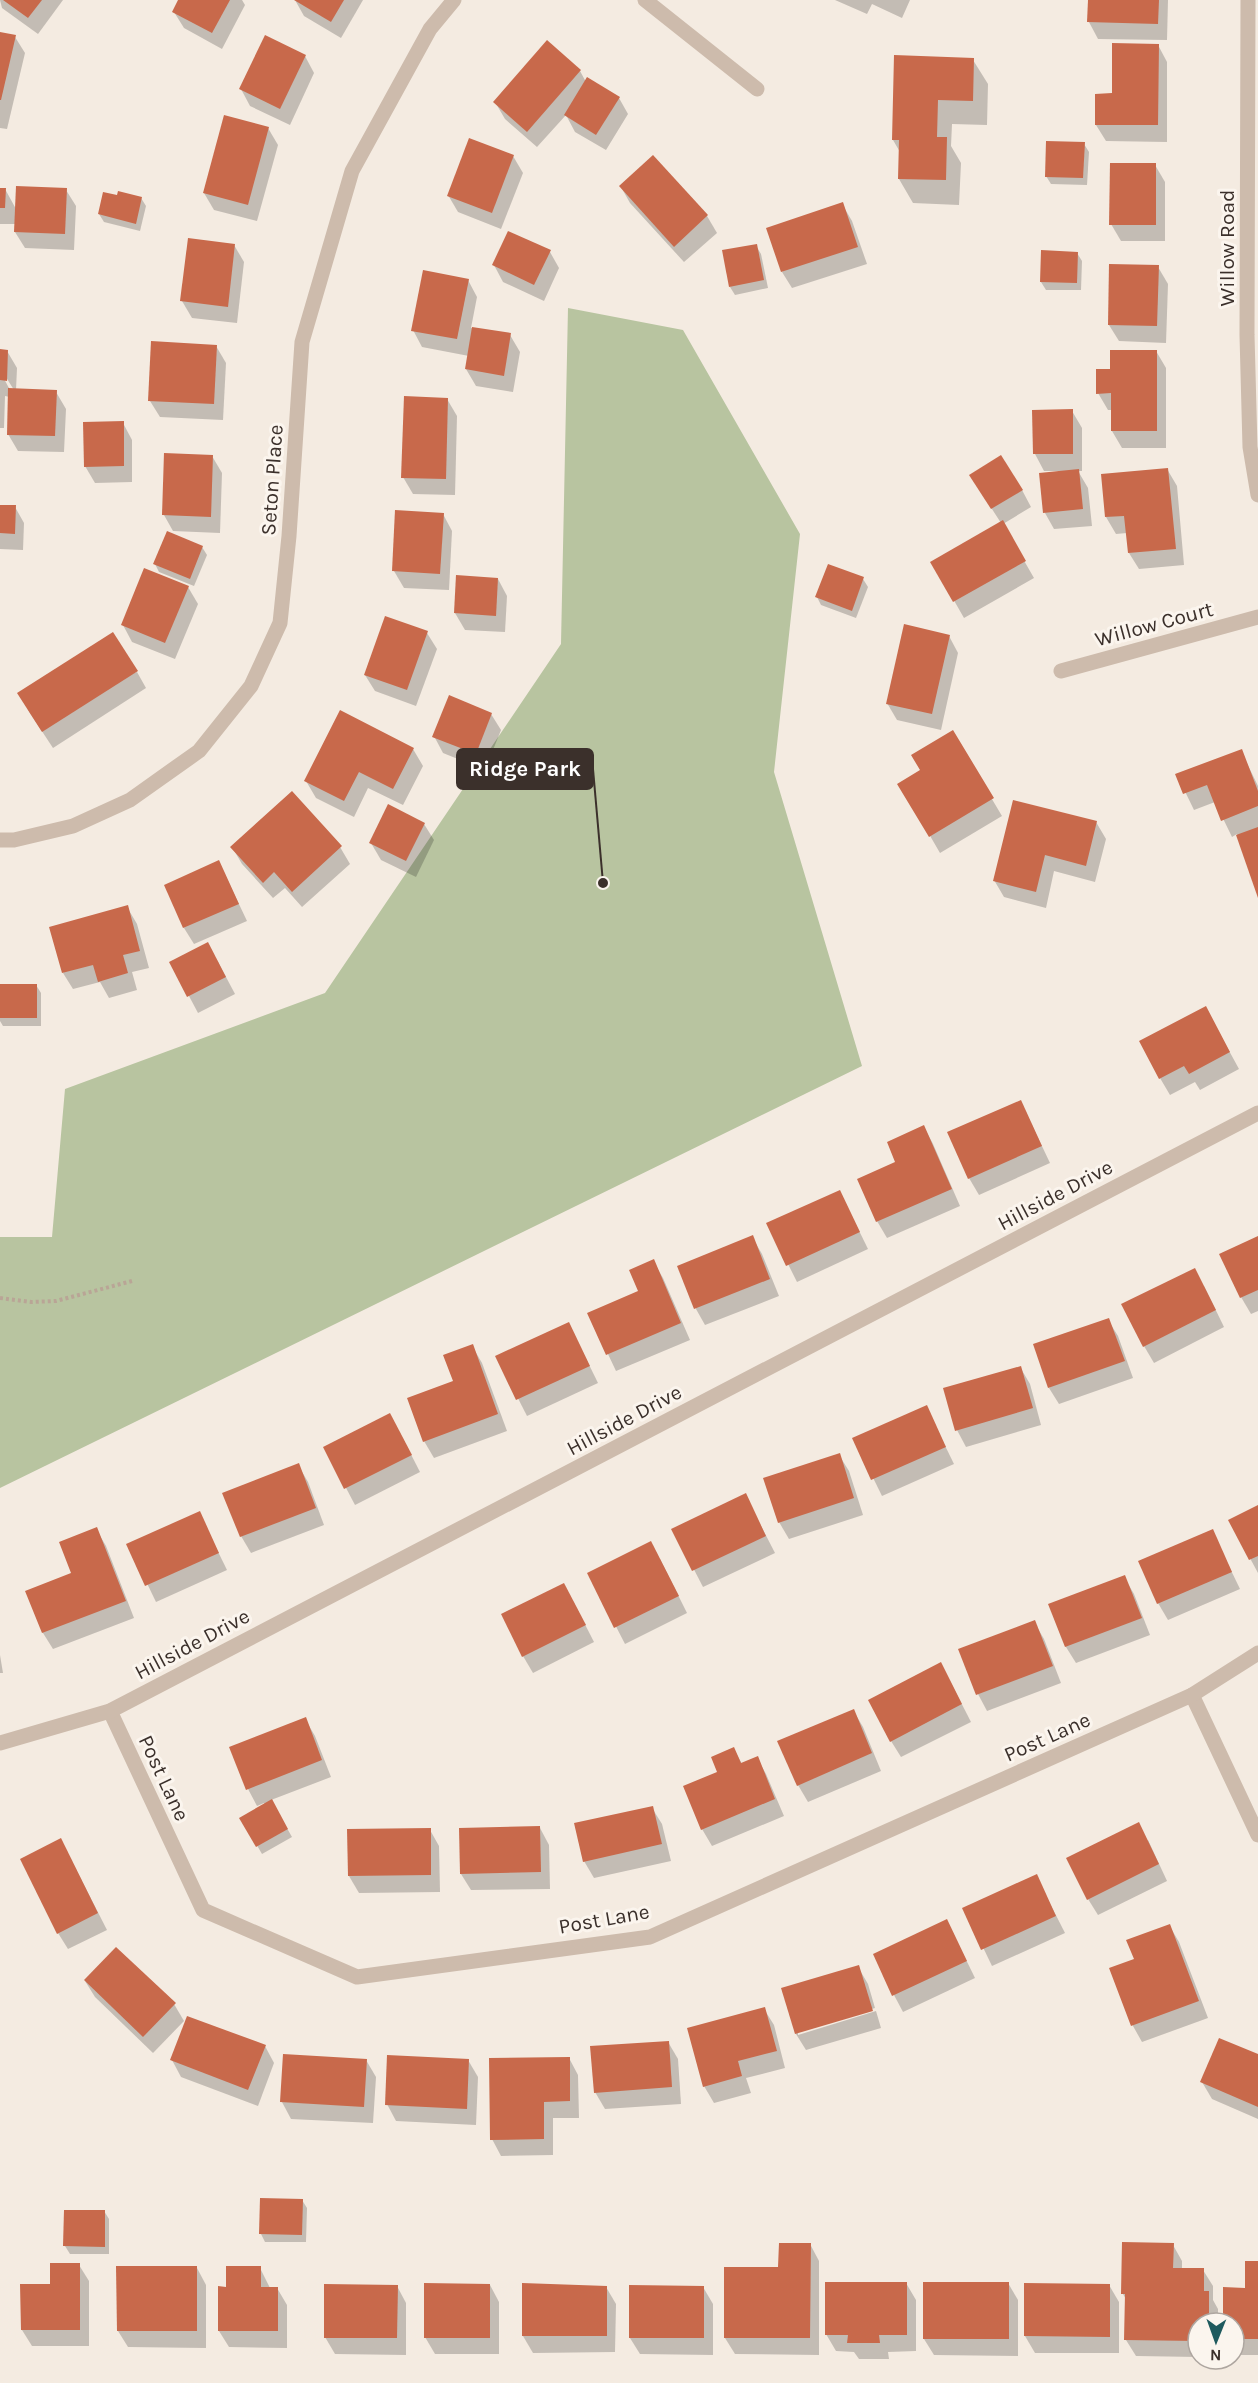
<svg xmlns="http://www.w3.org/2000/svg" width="1258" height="2383" viewBox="0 0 1258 2383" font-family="Karla,sans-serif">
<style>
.green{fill:#b8c4a0}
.shadow{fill:#0003;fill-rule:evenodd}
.building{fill:#c8694b}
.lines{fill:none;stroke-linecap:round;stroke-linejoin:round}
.path{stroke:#b9a596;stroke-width:4;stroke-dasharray:3 3;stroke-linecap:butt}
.street{stroke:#cdbbac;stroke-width:15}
.labels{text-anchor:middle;stroke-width:6;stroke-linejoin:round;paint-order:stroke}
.street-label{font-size:21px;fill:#3b302b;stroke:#fbf5ee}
.leader{fill:none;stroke:#3b302b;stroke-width:2}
.callout-dot{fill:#3b302b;stroke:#fbf5ee;stroke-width:2}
.callout{fill:#3b302b;stroke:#3b302b;stroke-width:2}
.callout-label{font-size:22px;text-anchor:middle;font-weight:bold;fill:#fff}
</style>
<rect width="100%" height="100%" fill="#f4ebe1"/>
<polygon class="green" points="568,308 683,330 800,534 774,772 862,1066 0,1488 0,1237 52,1237 65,1089 325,993 561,644"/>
<g class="shadow">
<polygon points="0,0 63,0 38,34 2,8"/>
<polygon points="180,0 242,0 245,5 222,49 184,28 174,12"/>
<polygon points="295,0 363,0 341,38 304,16"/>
<polygon points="835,0 910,0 902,18 872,4 867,14"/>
<polygon points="1089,0 1168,0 1167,40 1098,39 1089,22"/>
<polygon points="0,33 15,37 25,53 7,129 0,128"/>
<polygon points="1158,45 1167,62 1167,142 1106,141 1096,125 1114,95"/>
<polygon points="305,56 314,73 290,125 250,106 241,89"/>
<polygon points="973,60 988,84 987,125 952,124 951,146 961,163 959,205 913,203 899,179 900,152 893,140"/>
<polygon points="580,71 586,82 619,98 628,114 606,150 575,132 566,115 537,147 505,119 495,102"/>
<polygon points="268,128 278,145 257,221 214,210 204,193"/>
<polygon points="1084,144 1089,152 1087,185 1051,184 1046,176"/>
<polygon points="513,156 523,173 501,229 458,212 448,195"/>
<polygon points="653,157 707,216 717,233 684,262 630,203 621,187"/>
<polygon points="1155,165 1165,182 1165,241 1121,241 1111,224"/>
<polygon points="0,189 5,189 16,209 66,190 76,206 74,250 25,248 15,232 16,224 0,224"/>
<polygon points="141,198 146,206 140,231 104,222 99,214"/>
<polygon points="842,204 852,221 867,264 792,288 782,272"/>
<polygon points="234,245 244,262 237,323 192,318 182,301"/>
<polygon points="756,246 761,254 768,288 735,295 730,287"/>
<polygon points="550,252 559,268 544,301 503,282 494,265"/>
<polygon points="1077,253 1082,261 1081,290 1046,290 1041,282"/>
<polygon points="1158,267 1168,284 1166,343 1119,341 1109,325"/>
<polygon points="468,280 477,297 471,328 510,335 520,352 513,392 476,386 466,369 469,356 422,347 413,330"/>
<polygon points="216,346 226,363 223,420 160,417 150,401"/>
<path d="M0,351h7l10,17 -1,22 40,2 10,17 -2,43 -46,-1 -10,-17 2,-37 -5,-1 -1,32h-4zM4,374l10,16h-4l-8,-15z"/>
<polygon points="1156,351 1166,368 1166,448 1122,448 1112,431 1112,410 1108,410 1098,393 1111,370"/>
<polygon points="447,399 457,416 455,495 413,494 403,477"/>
<polygon points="1072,411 1082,428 1082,471 1078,471 1088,488 1092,526 1054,529 1045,513 1058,471 1044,471 1035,454"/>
<polygon points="123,423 132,440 132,482 95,483 85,466"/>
<polygon points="212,456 222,473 220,533 173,531 164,515"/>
<polygon points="1167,469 1177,486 1184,565 1139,569 1129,553 1127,533 1116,534 1106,517"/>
<polygon points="1022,490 1031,507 1003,524 1034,578 964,618 932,562 1001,523 981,492"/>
<polygon points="0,506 15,507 24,523 23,550 0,549"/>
<polygon points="397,511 443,514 452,531 449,590 404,588 394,571"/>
<polygon points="202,547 207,555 194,586 159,572 155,564"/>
<polygon points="457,577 498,579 507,596 505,632 465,630 455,613"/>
<polygon points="863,579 868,587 856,618 821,605 817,597"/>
<polygon points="188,587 198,604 175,659 132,642 123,625"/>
<polygon points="427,633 437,649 416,706 375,691 365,675"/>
<polygon points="949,636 958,653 941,730 897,720 887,703"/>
<polygon points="137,672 146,688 53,748 28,710"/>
<polygon points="491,714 501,730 485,770 443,753 434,736"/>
<polygon points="952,732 1002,816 940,853 900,784 922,771"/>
<polygon points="413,749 423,766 403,805 368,788 354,817 316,798 306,781"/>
<polygon points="1241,751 1258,786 1258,894 1237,834 1232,837 1215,802 1194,810 1177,775"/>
<polygon points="1096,822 1106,839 1095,882 1054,871 1046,908 1004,897 994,880"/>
<polygon points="424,824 434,840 416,877 381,860 371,843"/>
<polygon points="232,847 340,847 350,864 302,907 285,888 273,898 242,864"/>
<polygon points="219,862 247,921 194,944 184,928"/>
<polygon points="127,907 137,924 149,968 132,972 137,990 109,998 100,982 73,989 63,973"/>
<polygon points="217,960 235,994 198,1013 171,962"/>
<polygon points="36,985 41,993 41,1026 3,1026 0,1021 0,986"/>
<polygon points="1215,1025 1239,1069 1200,1090 1195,1082 1170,1095 1160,1078"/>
<polygon points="1021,1102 1050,1163 979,1195 969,1178"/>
<polygon points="924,1127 933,1144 960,1206 887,1238 877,1221 897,1163"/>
<polygon points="840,1192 868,1249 797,1282 768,1224"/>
<polygon points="752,1237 762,1254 779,1296 705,1325 696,1309 679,1266"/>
<polygon points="1258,1238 1258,1311 1251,1314 1241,1297"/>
<polygon points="653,1261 663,1278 690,1340 616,1371 589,1314 640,1292"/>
<polygon points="1204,1286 1224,1327 1154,1363 1144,1346"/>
<polygon points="1108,1320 1118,1336 1133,1378 1059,1404 1049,1388"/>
<polygon points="569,1324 598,1383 527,1416 497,1357"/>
<polygon points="472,1346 482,1363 507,1431 434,1458 424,1441"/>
<polygon points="1020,1367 1030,1384 1041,1425 966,1447 957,1430"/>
<polygon points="926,1407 954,1464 882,1496 854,1439"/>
<polygon points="399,1431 420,1472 355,1505 325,1448"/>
<polygon points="839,1455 849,1471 863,1515 789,1539 779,1522"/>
<polygon points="298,1465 308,1482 324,1525 251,1553 241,1536"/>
<polygon points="745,1495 775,1553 703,1587 673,1529"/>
<polygon points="1258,1507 1258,1573 1230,1521"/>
<polygon points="199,1513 227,1570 156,1602 128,1544"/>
<polygon points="96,1529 106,1546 134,1618 53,1649 43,1633 27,1592 73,1574"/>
<polygon points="1212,1531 1240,1589 1168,1620 1158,1603"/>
<polygon points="660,1559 687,1613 625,1644 589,1574"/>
<polygon points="1124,1577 1134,1594 1150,1635 1076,1663 1066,1647 1050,1605"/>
<polygon points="573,1601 594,1642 533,1673 523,1656"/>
<polygon points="1034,1622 1044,1639 1061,1683 987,1711 978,1694"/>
<polygon points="0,1655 3,1673 0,1673"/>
<polygon points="950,1681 971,1722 901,1757 891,1741"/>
<polygon points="853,1710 863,1727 881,1771 808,1802 798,1785"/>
<polygon points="305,1719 315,1736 331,1777 271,1800 292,1837 262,1854 241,1818 265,1805 264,1803 257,1806 248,1789"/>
<polygon points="734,1749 742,1764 757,1758 766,1774 784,1816 712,1846 702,1829 719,1773"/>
<polygon points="652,1808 662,1824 671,1861 594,1878 584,1861"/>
<polygon points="540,1828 549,1845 550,1889 471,1890 461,1874"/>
<polygon points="430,1830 439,1846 440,1892 359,1893 349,1876"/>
<polygon points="61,1840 107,1930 68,1949 58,1933"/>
<polygon points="1148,1840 1167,1881 1098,1915 1088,1899"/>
<polygon points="1036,1876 1065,1933 992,1966 964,1908"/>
<polygon points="947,1921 975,1978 903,2012 894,1995"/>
<polygon points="1169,1925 1179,1942 1208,2018 1142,2042 1133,2026 1111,1969 1136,1960"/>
<polygon points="858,1967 868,1984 875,2008 798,2032 798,2035 876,2011 881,2028 806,2050 796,2034 783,1989"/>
<polygon points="85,1981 174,2004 184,2021 153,2053 95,1997"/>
<polygon points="764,2009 774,2025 785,2068 746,2078 751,2093 714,2103 704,2086"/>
<polygon points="668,2042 678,2059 681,2104 605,2109 595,2092"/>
<polygon points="265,2046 274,2063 258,2106 181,2077 172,2060"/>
<polygon points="1258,2056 1258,2119 1212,2099 1202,2082"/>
<polygon points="569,2058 578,2075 579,2118 553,2118 553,2155 501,2156 492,2139"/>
<polygon points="366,2060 376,2077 373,2123 291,2119 282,2102"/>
<polygon points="468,2060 478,2077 476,2125 396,2121 387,2104"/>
<polygon points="302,2200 307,2208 306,2242 265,2242 261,2234"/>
<polygon points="104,2211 109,2219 109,2254 70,2254 65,2246"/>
<polygon points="810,2244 819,2261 819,2355 735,2354 725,2338 780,2269"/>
<polygon points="1173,2245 1182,2261 1182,2269 1203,2270 1213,2286 1213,2300 1218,2309 1218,2323 1198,2323 1198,2357 1136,2356 1126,2340 1127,2301 1123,2294"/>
<polygon points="1258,2262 1258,2355 1234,2355 1234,2323 1224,2323 1246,2289"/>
<polygon points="79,2265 89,2281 89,2346 32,2346 22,2330 52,2286"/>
<polygon points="197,2268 206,2285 206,2348 128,2347 118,2331"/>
<polygon points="260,2268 270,2288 277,2288 287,2305 287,2348 229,2347 219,2331 227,2288"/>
<polygon points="906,2283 916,2300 916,2351 888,2352 889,2359 859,2359 854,2352 836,2351 826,2334"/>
<polygon points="1008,2283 1018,2300 1018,2356 934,2355 924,2339"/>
<polygon points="490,2285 499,2302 499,2354 435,2354 425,2337"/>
<polygon points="1025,2285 1109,2285 1119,2302 1119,2353 1035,2353 1025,2336"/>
<polygon points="397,2286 406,2303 406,2355 335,2354 325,2337"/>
<polygon points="606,2287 616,2304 615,2352 533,2353 523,2336"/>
<polygon points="703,2287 713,2304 713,2355 640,2354 630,2338"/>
</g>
<g class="building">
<polygon points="3,0 42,0 28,18"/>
<polygon points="178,0 230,0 212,33 172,12"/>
<polygon points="294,0 344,0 331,22"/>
<polygon points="1088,0 1159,0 1158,24 1087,22"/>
<polygon points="0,32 16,35 1,100 0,100"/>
<polygon points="265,35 306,55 280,109 239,89"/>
<polygon points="547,40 581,70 527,132 493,102"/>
<polygon points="1112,43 1159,44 1158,125 1095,125 1095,94 1112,93"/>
<polygon points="894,55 974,58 973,101 938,100 937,137 947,137 946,180 898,179 899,140 892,140"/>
<polygon points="587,77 620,97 596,135 564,115"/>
<polygon points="224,115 269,127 248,205 203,193"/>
<polygon points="469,138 514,155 492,213 447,196"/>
<polygon points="1046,141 1085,142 1083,178 1045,177"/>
<polygon points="653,155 708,215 674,247 619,186"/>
<polygon points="1110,163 1156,163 1156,225 1109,225"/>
<polygon points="16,186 67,188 65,234 14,232"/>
<polygon points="0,188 6,188 5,208 0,208"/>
<polygon points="118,191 142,197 136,224 98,214 103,192 117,195"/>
<polygon points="843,202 858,247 781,272 766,228"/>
<polygon points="508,231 551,250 534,285 492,265"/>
<polygon points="188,238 235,244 228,307 180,301"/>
<polygon points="757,244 764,280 729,287 722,250"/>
<polygon points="1041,250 1078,252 1077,283 1040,282"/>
<polygon points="1109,264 1159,265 1157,326 1108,325"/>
<polygon points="423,270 469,279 457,339 411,331"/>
<polygon points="472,327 511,333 504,376 465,369"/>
<polygon points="151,341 217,345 214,404 148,401"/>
<polygon points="0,349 8,350 7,381 0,380"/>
<polygon points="1110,350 1157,350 1157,431 1111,431 1111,393 1096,394 1096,369 1110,369"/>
<polygon points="8,388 57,390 55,436 7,435"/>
<polygon points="404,396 448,398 446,479 401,478"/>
<polygon points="1073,409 1073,454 1033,454 1032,410"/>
<polygon points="124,421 124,466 84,467 83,422"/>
<polygon points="164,453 213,455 211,517 162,515"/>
<polygon points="1001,455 1023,490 991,509 969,475"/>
<polygon points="1168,468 1176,549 1128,553 1124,516 1105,517 1101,474"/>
<polygon points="1079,469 1083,509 1043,513 1039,473"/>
<polygon points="0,505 16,505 15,534 0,533"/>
<polygon points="395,510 444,513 440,574 392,571"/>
<polygon points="1003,520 1026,561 953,602 930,562"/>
<polygon points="167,531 203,546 190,579 153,564"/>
<polygon points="828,564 864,577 852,611 815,597"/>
<polygon points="144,568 189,586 165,643 121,625"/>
<polygon points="456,575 498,578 496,616 454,613"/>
<polygon points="385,616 428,631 407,690 364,675"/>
<polygon points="904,624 950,635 932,714 886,704"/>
<polygon points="113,632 138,671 42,732 17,693"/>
<polygon points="449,695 492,713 476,754 432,737"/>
<polygon points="340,710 414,748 393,789 359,772 344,801 304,781"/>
<polygon points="953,730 994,798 929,837 897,784 920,770 911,755"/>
<polygon points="1242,749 1258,791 1258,806 1221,821 1207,785 1183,794 1175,774"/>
<polygon points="292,791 342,846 292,892 274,872 263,883 230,847"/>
<polygon points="1013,800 1097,821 1086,866 1045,855 1036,892 993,881"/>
<polygon points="388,804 425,823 406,861 369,843"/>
<polygon points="1258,827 1258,898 1236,835"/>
<polygon points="219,860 239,904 183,928 164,885"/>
<polygon points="128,905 140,951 123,955 128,973 98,982 93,965 62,973 49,927"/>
<polygon points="208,942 226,977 187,997 169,962"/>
<rect x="0" y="984" width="37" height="34"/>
<polygon points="1206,1006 1230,1052 1189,1074 1184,1066 1159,1079 1139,1041"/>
<polygon points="1021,1100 1042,1146 968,1179 947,1132"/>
<polygon points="924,1125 952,1189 876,1222 857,1179 895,1162 887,1142"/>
<polygon points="840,1190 860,1232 786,1266 766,1223"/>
<polygon points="753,1235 770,1279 694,1309 677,1266"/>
<polygon points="1258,1236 1258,1290 1240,1298 1219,1254"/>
<polygon points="654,1259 681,1323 606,1355 587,1313 638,1291 629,1270"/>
<polygon points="1195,1268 1216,1310 1143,1347 1121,1304"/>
<polygon points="1109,1318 1125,1361 1048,1388 1033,1344"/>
<polygon points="569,1322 590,1366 516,1400 495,1356"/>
<polygon points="473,1344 498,1414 423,1442 407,1398 453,1381 443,1355"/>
<polygon points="1021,1366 1033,1408 955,1431 943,1388"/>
<polygon points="927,1405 946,1447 871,1480 852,1438"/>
<polygon points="390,1413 412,1455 344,1489 323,1447"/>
<polygon points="840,1453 854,1498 778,1523 763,1478"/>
<polygon points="299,1463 316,1508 240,1537 222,1493"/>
<polygon points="746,1493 766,1536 692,1571 671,1529"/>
<polygon points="1258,1505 1258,1556 1249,1560 1228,1520"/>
<polygon points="200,1511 219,1553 145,1586 126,1544"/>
<polygon points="97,1527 126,1601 42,1633 25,1591 71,1573 59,1542"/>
<polygon points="1213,1529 1232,1572 1157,1604 1138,1561"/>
<polygon points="651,1541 679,1596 614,1628 587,1573"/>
<polygon points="1125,1575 1142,1618 1065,1647 1048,1604"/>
<polygon points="564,1583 586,1625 522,1657 501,1614"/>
<polygon points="1035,1620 1053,1666 976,1695 958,1649"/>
<polygon points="941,1662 962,1704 890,1742 868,1700"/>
<polygon points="854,1709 872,1753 797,1786 777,1741"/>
<polygon points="306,1717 322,1760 246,1790 229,1747"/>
<polygon points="734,1747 741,1763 758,1756 775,1799 701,1830 683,1786 717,1772 711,1757"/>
<polygon points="272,1799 288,1829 256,1847 239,1818"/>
<polygon points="653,1806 662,1844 583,1862 574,1823"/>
<polygon points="1139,1822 1159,1864 1087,1900 1066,1858"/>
<polygon points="540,1826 541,1872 460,1874 459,1828"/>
<polygon points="431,1828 431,1875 348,1876 347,1829"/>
<polygon points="61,1838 98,1913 57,1934 20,1859"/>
<polygon points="1037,1874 1056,1916 981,1950 962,1908"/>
<polygon points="947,1919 967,1961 892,1996 873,1954"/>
<polygon points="1170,1924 1199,2001 1131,2026 1109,1968 1134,1959 1126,1940"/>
<polygon points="116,1947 176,2003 143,2037 84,1980"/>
<polygon points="859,1965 873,2011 795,2034 781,1988"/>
<polygon points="765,2007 777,2051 738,2061 742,2076 703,2087 687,2028"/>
<polygon points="187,2016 266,2045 248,2090 170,2060"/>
<polygon points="1219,2038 1258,2054 1258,2107 1200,2082"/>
<polygon points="669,2041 672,2087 594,2093 590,2046"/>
<polygon points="283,2054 367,2059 364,2107 280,2102"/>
<polygon points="387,2055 469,2059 467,2109 385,2105"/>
<polygon points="570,2057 570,2101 544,2102 544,2139 490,2140 489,2058"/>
<polygon points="260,2198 303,2199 302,2235 259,2234"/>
<polygon points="64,2210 105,2210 105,2247 63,2246"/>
<polygon points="1122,2242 1174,2243 1173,2268 1204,2268 1204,2291 1209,2291 1209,2323 1198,2323 1198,2341 1124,2340 1125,2294 1121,2294"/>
<polygon points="779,2243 811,2243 810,2338 724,2338 724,2267 778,2267"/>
<polygon points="1245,2261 1258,2261 1258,2339 1234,2339 1234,2323 1223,2323 1223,2287 1245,2288"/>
<polygon points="50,2263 80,2263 80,2330 21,2330 20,2284 50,2284"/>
<polygon points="116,2266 197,2266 197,2331 117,2331"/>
<polygon points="226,2266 261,2266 261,2287 278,2287 278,2331 218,2331 218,2286 226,2287"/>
<polygon points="825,2282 907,2282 907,2335 879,2335 880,2343 847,2343 848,2335 825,2335"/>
<rect x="923" y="2282" width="86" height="57"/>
<polygon points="424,2283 490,2284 490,2338 424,2338"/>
<polygon points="522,2283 607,2286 607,2336 522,2336"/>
<polygon points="1024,2283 1110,2284 1110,2337 1024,2336"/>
<polygon points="324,2284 398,2285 397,2338 324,2338"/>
<polygon points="629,2285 704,2286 704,2338 629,2338"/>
</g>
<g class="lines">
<polyline class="path" points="0,1298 31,1302 56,1301 132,1281"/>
<g class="street">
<polyline points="645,0 757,89"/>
<polyline points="1248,0 1247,335 1250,447 1258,495"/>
<polyline points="1061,671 1258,617"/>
<polyline points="0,840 14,840 73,826 130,800 199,751 251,686 280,623 289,536 302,342 352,171 430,29 454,0"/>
<polyline points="1192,1695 1258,1835"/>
<polyline points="110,1711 203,1910 357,1977 650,1937 1192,1695 1258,1653"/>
<polyline points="0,1743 110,1711 1258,1113"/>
</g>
</g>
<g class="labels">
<g class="street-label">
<text transform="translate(1227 248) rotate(-90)" y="7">Willow Road</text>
<text transform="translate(272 480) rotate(-86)" y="7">Seton Place</text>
<text transform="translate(1154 624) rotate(-15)" y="7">Willow Court</text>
<text transform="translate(1055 1195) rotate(-28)" y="7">Hillside Drive</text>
<text transform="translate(624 1420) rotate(-28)" y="7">Hillside Drive</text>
<text transform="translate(192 1644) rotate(-28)" y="7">Hillside Drive</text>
<text transform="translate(1047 1737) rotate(-24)" y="7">Post Lane</text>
<text transform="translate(164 1778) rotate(65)" y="7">Post Lane</text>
<text transform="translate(604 1919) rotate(-10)" y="7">Post Lane</text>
</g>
</g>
<path class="leader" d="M603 883L593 769"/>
<circle class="callout-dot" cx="603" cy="883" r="6"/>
<rect class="callout" x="457" y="749" width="136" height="40" rx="6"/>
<g class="callout-label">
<text x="525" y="776">Ridge Park</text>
</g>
<g transform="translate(1216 2341) rotate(181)"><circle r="28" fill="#fbf5ee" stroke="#aea6a0" stroke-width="1.5"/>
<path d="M0-4.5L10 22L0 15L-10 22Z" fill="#1f5a5e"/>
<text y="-9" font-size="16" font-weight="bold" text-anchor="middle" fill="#3b302b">N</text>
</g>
</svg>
